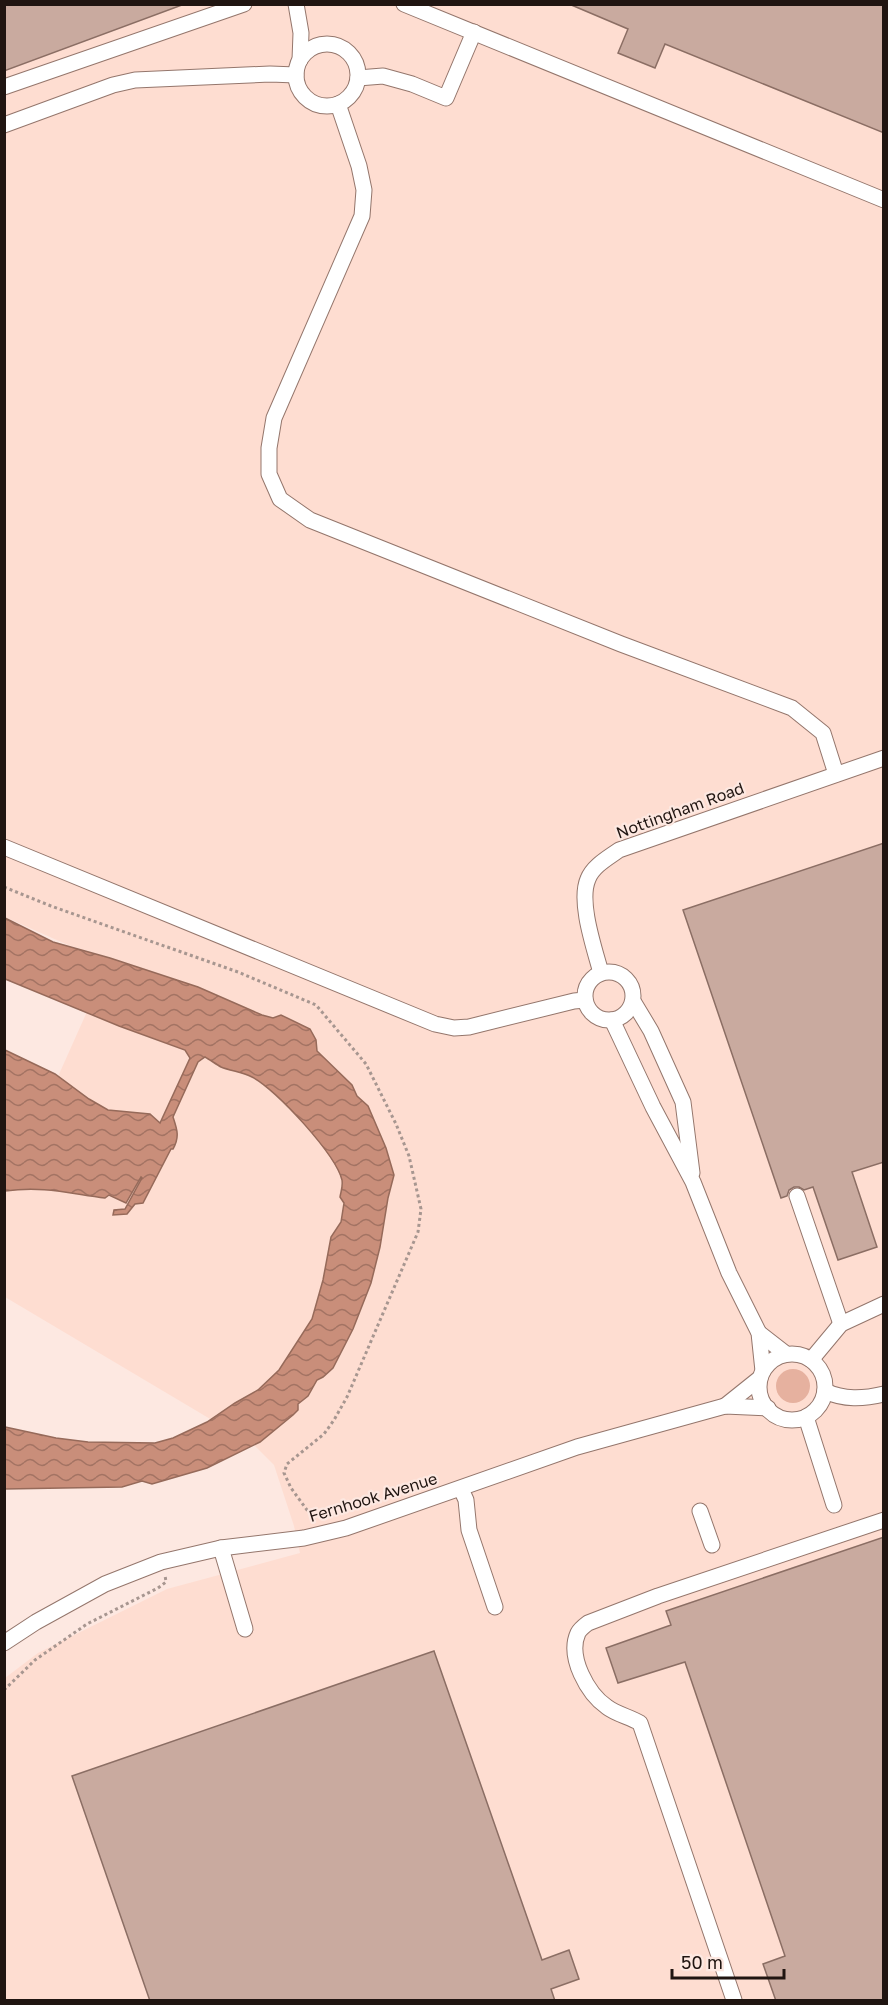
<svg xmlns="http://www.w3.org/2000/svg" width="888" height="2005" viewBox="0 0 888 2005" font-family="'Golos Text',sans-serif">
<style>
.built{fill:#feddd1}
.grass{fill:#e6b19f}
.water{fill:url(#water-waves);stroke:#966a5a;stroke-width:1.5}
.building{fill:#c9aa9f;stroke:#8b6e64;stroke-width:1.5}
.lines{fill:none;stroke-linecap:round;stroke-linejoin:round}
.minor-casing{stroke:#94766c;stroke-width:17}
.path{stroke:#a79690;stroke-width:3;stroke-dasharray:3 3;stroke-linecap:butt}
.minor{stroke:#fff;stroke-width:15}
.labels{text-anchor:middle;stroke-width:4.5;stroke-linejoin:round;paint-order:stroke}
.street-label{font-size:16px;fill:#201511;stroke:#fde8e1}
</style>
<defs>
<pattern id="water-waves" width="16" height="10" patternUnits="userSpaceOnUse" patternTransform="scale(1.5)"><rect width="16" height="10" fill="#c98e7a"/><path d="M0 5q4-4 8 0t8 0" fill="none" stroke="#a37363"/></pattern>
</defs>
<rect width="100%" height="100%" fill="#fde8e1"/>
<polygon class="built" points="4,5 883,5 883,2000 5,2000 5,1678 38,1653 167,1589 300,1553 294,1526 274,1465 254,1445 5,1297 5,1195 111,958 68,945 5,917"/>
<circle class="grass" cx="793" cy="1386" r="17"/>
<path class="water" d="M5,918l48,24 57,16 88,29 64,28 11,3 8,-3 29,14 6,11 1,11 35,34 5,11 11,10 18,42 8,27 -6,23 -8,49 -9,36 -18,46 -20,39 -10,9 -6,3 -9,16 -10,8v6l-5,5 -33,27 -53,26 -55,16 -10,-3 -20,6 -117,2v-62l51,11 32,4 67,1 18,-5 34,-16 28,-19 23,-13 21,-20 33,-51 11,-39 8,-43 10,-15 3,-19 -4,-6c1,-6 3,-10 2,-17 -6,-25 -66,-91 -90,-103 -10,-5 -21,-6 -31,-10 -5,-3 -11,-7 -16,-10l-7,5 -25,55c4,12 7,20 0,32h-2l-28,54 -8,1 -8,10 -14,1 1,-5 11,-1 17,-31 -1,-1 -15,26 -17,-8 -4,3c-38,-5 -62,-12 -100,-7v-141l50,24 34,25 19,11 42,4 10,9 30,-65 -5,-8 -66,-24 -114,-47z"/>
<g class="building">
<polygon points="4,4 182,4 182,5 4,71"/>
<polygon points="569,4 884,4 884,133 665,44 655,68 618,53 628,29"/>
<polygon points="884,843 884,1162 852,1172 877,1247 838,1260 813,1187 804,1190 799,1187 794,1187 789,1190 787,1196 781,1198 683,910"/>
<polygon points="884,1537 884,2001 776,2001 763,1964 785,1956 685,1662 618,1683 606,1648 671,1625 666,1611"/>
<polygon points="434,1651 542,1960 569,1950 579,1979 551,1989 555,2001 150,2001 72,1776"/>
</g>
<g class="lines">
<g class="minor-casing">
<g id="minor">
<polyline points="296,4 301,33 300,60"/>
<polyline points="404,4 884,200"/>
<circle cx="327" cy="75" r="31"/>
<polyline points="358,78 383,76 412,84 446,98 474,32"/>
<polyline points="4,87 244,4"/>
<polyline points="338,104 359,166 364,190 362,216 274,418 269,448 269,474 280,499 310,520 621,644 792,708 823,733 836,774"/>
<polyline points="4,125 113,85 135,80 270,74 296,75"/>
<polyline points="4,847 435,1024 454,1028 469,1027 574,1001 585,1000"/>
<circle cx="609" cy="996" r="24"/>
<path d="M601,973c-6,-23 -23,-71 -13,-94 5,-13 20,-21 31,-29l265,-92"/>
<polyline points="633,1001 651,1031 683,1102 692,1173"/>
<polyline points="612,1020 653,1107 693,1182 729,1273 759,1333 763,1371"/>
<polyline points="797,1196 841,1324"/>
<polyline points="759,1333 786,1354"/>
<circle cx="792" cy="1387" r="33"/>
<polyline points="811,1360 841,1324 884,1304"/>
<path d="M825,1391c19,9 38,8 59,3"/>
<polyline points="725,1406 760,1378"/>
<polyline points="806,1417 834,1505"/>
<polyline points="461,1489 466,1500 469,1530 495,1607"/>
<polyline points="700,1511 712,1545"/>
<polyline points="221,1548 245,1629"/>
<polyline points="4,1643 36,1622 105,1584 161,1562 221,1548 304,1538 346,1528 577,1447 725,1406 768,1408"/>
<path d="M734,2000l-94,-277c-10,-6 -24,-9 -33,-16 -19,-13 -40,-50 -29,-74 2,-4 6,-7 10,-10l70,-27 226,-76"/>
</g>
</g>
<g class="path">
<polyline points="4,887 51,906 238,972 316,1005 366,1064 396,1124 409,1156 421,1209 418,1232 347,1397 334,1420 324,1434 287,1464 284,1473 291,1488 315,1521"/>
<polyline points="4,1690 35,1660 87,1624 158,1588 166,1582 165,1575"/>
</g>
<use href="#minor" class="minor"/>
</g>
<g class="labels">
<g class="street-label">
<text transform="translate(680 810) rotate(-20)" y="6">Nottingham Road</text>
<text transform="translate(373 1497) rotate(-17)" y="6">Fernhook Avenue</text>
</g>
</g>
<rect width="888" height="2005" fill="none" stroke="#201511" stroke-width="12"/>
<path d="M672 1969v9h112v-9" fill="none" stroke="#201511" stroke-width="3"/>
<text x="681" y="1969" font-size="18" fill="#201511" stroke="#fde8e1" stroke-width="4.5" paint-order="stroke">50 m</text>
</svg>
